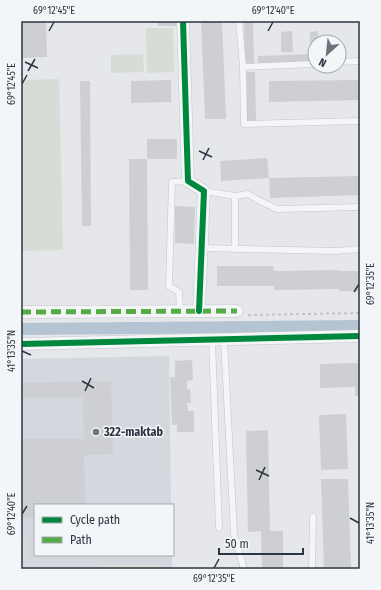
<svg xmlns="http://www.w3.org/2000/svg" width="381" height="590" viewBox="0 0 381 590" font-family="'Fira Sans Condensed',sans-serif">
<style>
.built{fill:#d4d7dd}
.grass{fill:#d6ddd6}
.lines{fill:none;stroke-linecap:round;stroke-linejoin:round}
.canal{stroke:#b5c4d3;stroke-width:12}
.building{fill:#cdcfd2}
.service-casing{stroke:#c3c5c8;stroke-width:7}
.minor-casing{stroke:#c3c5c8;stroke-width:13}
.path{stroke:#c3c5c8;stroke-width:2;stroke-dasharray:3 3;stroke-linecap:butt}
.service{stroke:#f4f5f6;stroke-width:6}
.minor{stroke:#f4f5f6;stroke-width:12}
.quiet{stroke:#54ac47;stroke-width:5;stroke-dasharray:10 5;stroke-linecap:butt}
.cycleway-casing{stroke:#f3f6f8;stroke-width:8}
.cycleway{stroke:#00873e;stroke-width:6}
.ticks{fill:none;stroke:#2c3543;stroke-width:1.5}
.poi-dot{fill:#6d737d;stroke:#f3f6f8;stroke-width:1.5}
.labels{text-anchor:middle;stroke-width:3;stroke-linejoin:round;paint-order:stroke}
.poi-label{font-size:12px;font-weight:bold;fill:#2c3543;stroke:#f3f6f8;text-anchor:start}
.neatline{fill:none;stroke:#2c3543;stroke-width:1.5}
.ticks-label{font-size:10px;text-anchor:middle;fill:#2c3543}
</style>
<rect width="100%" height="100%" fill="#e5e7ea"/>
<polygon class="built" points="169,356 171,505 35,505 35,555 172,555 172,569 21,569 21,359"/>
<g class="grass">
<polygon points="146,28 173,28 174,72 147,73"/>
<polygon points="143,54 144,72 111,73 111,55"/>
<polygon points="59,79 63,250 21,251 21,80"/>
<polygon points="21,538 26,538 27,561 21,561"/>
<rect x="101" y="564" width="61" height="5"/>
</g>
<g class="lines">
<polyline class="canal" points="21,329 360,326"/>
</g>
<g class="building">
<polygon points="21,21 46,21 47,57 21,58"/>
<polygon points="157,21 176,21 176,26 158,26"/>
<polygon points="201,21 222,21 226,119 205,119"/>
<polygon points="244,21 253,21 254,63 245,63"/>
<polygon points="292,31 293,52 281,52 281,32"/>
<polygon points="318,31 319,42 315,42 315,53 310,53 310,32"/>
<polygon points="315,54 315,63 258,65 258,56"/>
<polygon points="246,72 255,72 256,123 247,123"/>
<polygon points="171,80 171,102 131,103 131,81"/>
<polygon points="360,80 360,100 269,102 269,81"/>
<polygon points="80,81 90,81 91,226 82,226"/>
<polygon points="147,139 177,139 177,159 147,159 148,290 130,290 129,159 147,159"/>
<polygon points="267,158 269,178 360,176 360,195 270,198 269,178 221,181 220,161"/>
<polygon points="175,206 195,207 194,244 175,243"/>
<polygon points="217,266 273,266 274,271 339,270 339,271 360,271 360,291 339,291 339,289 274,290 274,286 217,286"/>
<polygon points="192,360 193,380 187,381 187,389 190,389 191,403 187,403 188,411 194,411 194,432 177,432 177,425 172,425 170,377 175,377 175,361"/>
<polygon points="360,363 360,396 355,396 355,387 320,388 320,364"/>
<polygon points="111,381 113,454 84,455 85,505 35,505 35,517 21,518 21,439 84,439 83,398 21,398 21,383"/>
<polygon points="346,414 348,469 321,470 319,415"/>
<polygon points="268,430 270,531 283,531 283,569 262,569 261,531 248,532 246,431"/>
<polygon points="321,479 348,479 351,569 324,569"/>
</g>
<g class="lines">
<g class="service-casing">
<g id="service">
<polyline points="239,21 243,67 315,64"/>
<polyline points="339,62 360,61"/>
<polyline points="243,67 244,124 360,121"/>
<polyline points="204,191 235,196 248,194 260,201 277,209 360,207"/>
<polyline points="235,196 235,249"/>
<polyline points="201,248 336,251 360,249"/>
<polyline points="180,311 179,292 169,286 172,182 188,181"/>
<polyline points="224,339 234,534 244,569"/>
<polyline points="212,340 219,528"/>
<polyline points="312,569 313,517"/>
</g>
</g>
<g class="minor-casing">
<g id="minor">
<polyline points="183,21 188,181 204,191 199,311"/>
<polyline points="21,312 237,311"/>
<polyline points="21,344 360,336"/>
</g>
</g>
<polyline class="path" points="248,315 360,313"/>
<use href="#service" class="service"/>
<use href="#minor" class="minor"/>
<polyline class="quiet" points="21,312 237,311"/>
<g class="cycleway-casing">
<g id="cycleway">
<polyline points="183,21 188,181 204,191 199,311"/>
<polyline points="21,344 360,336"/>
</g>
</g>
<use href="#cycleway" class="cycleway"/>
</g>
<path class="ticks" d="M49,31l5,-9M268,31l5,-9M25,62l13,6M28,71l7,-12M22,84l5,-9M199,151l13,6M203,160l6,-12M354,292l5,-8M22,351l9,4M82,381l12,7M85,391l6,-13M256,470l13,6M259,480l6,-13M22,514l5,-8M350,518l9,5M214,568l5,-9"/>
<circle class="poi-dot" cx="96" cy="432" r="4"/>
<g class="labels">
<g class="poi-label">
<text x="104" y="436">322-maktab</text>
</g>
</g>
<rect width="381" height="590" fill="none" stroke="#f3f6f8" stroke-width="44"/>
<rect x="34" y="504" width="140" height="52" fill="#f3f6f8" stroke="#a3a9b0"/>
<rect x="42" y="517" width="20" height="6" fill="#00873e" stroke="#a3a9b0"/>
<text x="70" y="524" font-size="12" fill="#2c3543">Cycle path</text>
<rect x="42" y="537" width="20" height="6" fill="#54ac47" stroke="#a3a9b0"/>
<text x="70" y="544" font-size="12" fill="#2c3543">Path</text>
<g transform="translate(327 54) rotate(207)"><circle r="19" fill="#f3f6f8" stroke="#a3a9b0"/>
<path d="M0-3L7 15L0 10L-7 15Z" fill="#6d737d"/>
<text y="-6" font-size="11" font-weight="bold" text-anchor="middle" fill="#2c3543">N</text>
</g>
<path d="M219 548v6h84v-6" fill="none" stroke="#2c3543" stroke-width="2"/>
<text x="225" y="548" font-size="12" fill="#2c3543" stroke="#f3f6f8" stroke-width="3" paint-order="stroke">50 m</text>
<rect x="22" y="22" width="337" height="546" class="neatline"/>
<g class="ticks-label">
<text x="54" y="14">69°12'45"E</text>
<text x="273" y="14">69°12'40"E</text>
<text transform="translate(11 84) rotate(-90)" y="4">69°12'45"E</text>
<text transform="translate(370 284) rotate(-90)" y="4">69°12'35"E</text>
<text transform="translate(11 351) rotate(-90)" y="4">41°13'35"N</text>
<text transform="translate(11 514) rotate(-90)" y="4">69°12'40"E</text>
<text transform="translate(370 523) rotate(-90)" y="4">41°13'35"N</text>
<text x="214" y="582">69°12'35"E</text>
</g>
</svg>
